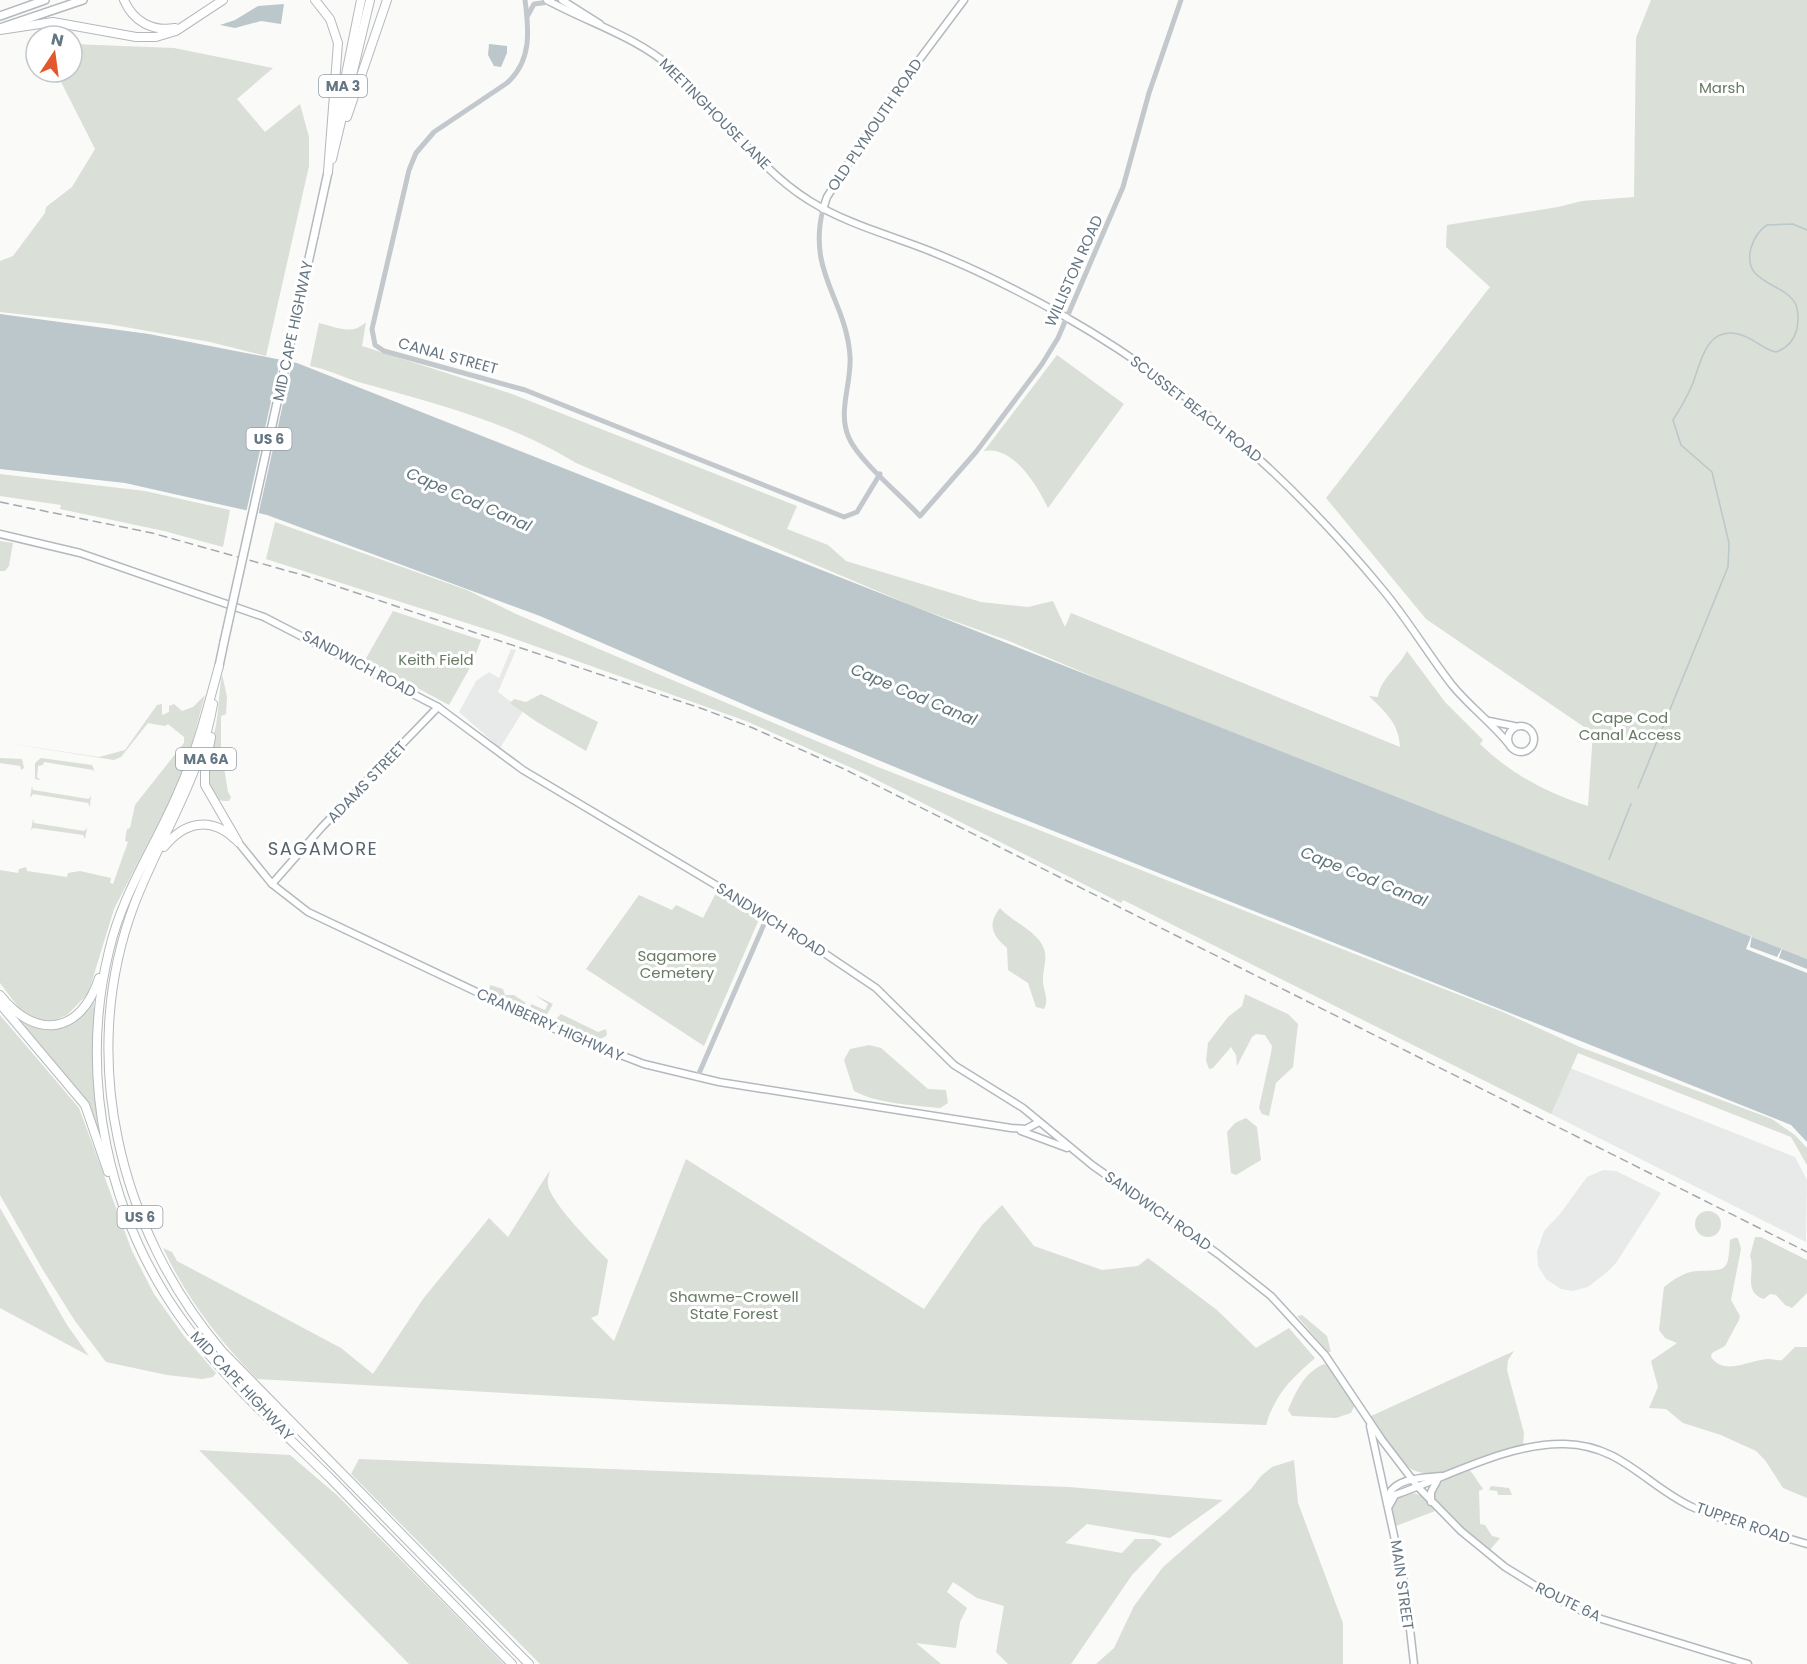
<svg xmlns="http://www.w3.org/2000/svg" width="1807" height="1664" viewBox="0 0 1807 1664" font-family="Poppins,sans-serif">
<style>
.built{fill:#e8e9e9}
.green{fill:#dadfd7}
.water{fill:#bbc7cb}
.pier{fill:#fafaf8}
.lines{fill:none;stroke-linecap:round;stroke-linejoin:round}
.stream{stroke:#bbc7cb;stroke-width:1.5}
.secondary-casing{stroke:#b3babf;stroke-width:9}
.trunk-casing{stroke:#b4b9bd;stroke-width:10}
.motorway-casing{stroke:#b4b9bd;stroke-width:10}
.tertiary{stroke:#c3c8cc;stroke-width:5}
.secondary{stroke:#fff;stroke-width:6}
.trunk{stroke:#fff;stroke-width:7}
.motorway{stroke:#fff;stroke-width:8}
.rail{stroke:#a2aab0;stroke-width:1.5;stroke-dasharray:9 4.5;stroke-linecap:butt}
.trunk-bridge-casing{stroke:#b4b9bd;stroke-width:10;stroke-linecap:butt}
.trunk-bridge{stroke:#fff;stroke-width:7}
.labels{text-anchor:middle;stroke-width:6;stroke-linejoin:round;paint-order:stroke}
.shield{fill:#fff;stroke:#939fa8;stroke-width:1.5}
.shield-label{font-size:14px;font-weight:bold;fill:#657683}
.park-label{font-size:15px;fill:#687a64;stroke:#fff}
.street-label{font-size:15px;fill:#657683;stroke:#fff}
.water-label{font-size:16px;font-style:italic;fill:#60757c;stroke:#fff}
.quarter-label{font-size:18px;letter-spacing:1.5px;fill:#57646e;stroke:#fff}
</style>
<rect width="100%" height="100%" fill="#fafaf8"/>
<g class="built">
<polygon points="511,649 516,650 498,692 523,711 500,748 459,712 476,681 489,672 499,678"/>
<polygon points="1560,1064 1795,1157 1807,1180 1806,1242 1547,1112"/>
<polygon points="1603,1170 1616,1171 1661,1193 1616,1263 1607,1272 1588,1287 1573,1291 1561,1289 1546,1279 1538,1266 1537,1252 1544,1231 1560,1214 1587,1177"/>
</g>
<g class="green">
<path d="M1651,0h156v959l-626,-245 -172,-73 -94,-34 -339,-144c-64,-40 -142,-60 -214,-80 -18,-5 -34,-14 -52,-17l9,-43c17,4 33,13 47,-1l-4,24 150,48 285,112 -10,23 41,16 18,16 135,41 47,5 25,-6 12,26 6,-14 329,134c-1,-24 -15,-35 -31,-51l9,1c2,-18 21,-30 29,-46l38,51 38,38 -3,4c31,30 67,49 108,62l5,-73 -167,-114 -100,-121 164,-211 -44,-40 1,-22 111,-18 24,-6 52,-4 2,-159z"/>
<polygon points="72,44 174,48 273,68 237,99 265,132 300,104 309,137 309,166 266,356 210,342 108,324 0,312 0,261 13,256 45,213 46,207 72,187 95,149 56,72 72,72"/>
<path d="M1057,355l67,49 -76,104c-11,-23 -35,-63 -64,-57z"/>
<polygon points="0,474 145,491 230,510 223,547 164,531 60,509 61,505 0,496"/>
<polygon points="275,522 467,590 516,614 878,767 1503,1012 1580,1047 1772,1119 1795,1135 1807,1148 1807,1165 1791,1137 1578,1053 1551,1114 1123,900 1121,903 863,773 746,721 501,634 266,559"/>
<polygon points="0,541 13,543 9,566 5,571 0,571"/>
<polygon points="393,611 481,640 472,664 449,705 365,660"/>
<path d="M222,674l5,23 -1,17 -5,2v33l7,43 3,5 -2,4c-36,3 -17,-58 -13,-76 3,-17 3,-35 6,-51z"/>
<polygon points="541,694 598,722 586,751 537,722 510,703 514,699 526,702"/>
<polygon points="205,695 188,758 171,798 114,909 88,994 67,1015 55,1020 38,1020 21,1011 0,983 0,870 18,873 19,869 26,867 27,871 67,877 68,873 80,871 111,878 110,883 113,884 128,842 125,841 127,829 130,828 135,805 184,743 184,737 168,724 165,726 148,723 121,757 114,760 0,742 99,757 125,750 157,705 162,704 162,715 169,712 169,706 174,704 182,711 193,707"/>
<polygon points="0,758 22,759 24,768 21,770 20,766 0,763"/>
<polygon points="41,758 92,765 95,773 93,770 44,762 43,765 38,766 37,777 41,780 35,779 35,763"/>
<polygon points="32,786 33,790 89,799 91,795 90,807 88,803 33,794 30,798"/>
<polygon points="33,819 34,823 84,831 87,828 85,839 83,835 33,828 31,831"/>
<polygon points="717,891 760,917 704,1046 586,969 639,895 672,910 676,905 703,918"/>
<path d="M1000,908c12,14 38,23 44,41 4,11 -2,22 -1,33 1,11 6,17 1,27l-8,-2 -8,-24 -20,-13 -1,-22c-15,-13 -20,-23 -7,-40z"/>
<polygon points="490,985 503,989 505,995 514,995 526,1003 520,1007 489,992"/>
<polygon points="1245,994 1288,1014 1298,1024 1293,1067 1276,1083 1269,1116 1262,1114 1259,1108 1271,1053 1272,1046 1265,1035 1256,1034 1252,1037 1237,1066 1236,1055 1231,1047 1213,1068 1209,1069 1206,1061 1208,1043 1228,1017 1242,1006"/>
<polygon points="535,995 553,1004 546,1016 530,1012 531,1004 545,1010 548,1004"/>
<path d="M94,1000v51l9,95 -14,-40 -75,-91c36,31 49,2 80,-15z"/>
<polygon points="561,1014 598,1032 606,1029 607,1035 597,1042 561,1026 556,1019"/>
<polygon points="0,1015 79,1108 132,1251 154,1294 184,1336 216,1373 213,1377 202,1379 167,1375 106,1362 75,1321 43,1270 0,1195"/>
<path d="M869,1045l12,3 47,41 18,1 2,13 -8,5c-28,-3 -61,-4 -86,-17l-10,-31 6,-11z"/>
<polygon points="1246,1118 1257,1127 1261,1160 1236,1175 1231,1173 1227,1132 1235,1123"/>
<path d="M686,1159l238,150 58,-84 20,-20 32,41 68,24 36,-4 10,-8 69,52 39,38 33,-20 26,30c-23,20 -40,36 -49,67l-603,-23 -406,-23c-39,-40 -70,-80 -94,-131l9,4 5,9 164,87 32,26 50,-75 66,-81 19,19 42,-67c-1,5 -3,10 -2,15 3,18 46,61 60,75l-10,55 -7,3 23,23z"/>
<polygon points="0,1208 67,1325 89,1356 0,1308"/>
<circle cx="1708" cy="1224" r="13"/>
<path d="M1755,1237h6l46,23v33l-15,15 -7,-3 -9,-10 -6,-1 -6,5c-22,-7 -8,-29 -14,-43z"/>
<path d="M1734,1238h4l3,11 -10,51 9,16 -1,4 -14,26 -13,7 -1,4c14,20 40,2 58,2 5,0 8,2 13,1l13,-13h12v151l-24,-10 -18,-28 -9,-9 -35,-16 -38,-12 -17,-14 -17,-1 9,-21 -7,-26 26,-18 -12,-5 -6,-8 5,-43c9,-7 22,-16 33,-16 31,-1 31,1 33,-31z"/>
<polygon points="1302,1315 1327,1336 1331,1352 1328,1352 1297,1316"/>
<path d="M1514,1351l-6,9 -1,10 17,63 -1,12c-28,9 -92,43 -116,21 -14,-13 -25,-34 -36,-50z"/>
<path d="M1324,1364l6,3 25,38 -4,8 -15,5 -44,-2 -4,-6c8,-19 16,-37 36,-46z"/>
<polygon points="199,1450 290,1455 338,1496 504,1664 409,1664"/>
<polygon points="359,1459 1069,1487 1223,1500 1170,1538 1087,1524 1065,1543 1122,1553 1135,1539 1154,1539 1162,1544 1132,1575 1071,1664 1008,1664 996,1652 1004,1606 977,1598 953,1582 947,1592 967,1608 960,1622 956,1648 916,1643 941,1664 540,1664 351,1474"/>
<polygon points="1294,1460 1298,1503 1343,1623 1343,1664 1096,1664 1114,1648 1134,1606 1163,1567 1225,1513 1251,1489 1261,1476 1272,1467"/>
<path d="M1470,1470l13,19 -4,2 1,33 5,1 7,11 8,2 -11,13 -28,-24 -27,-30c1,-19 21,-21 36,-27z"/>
<polygon points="1491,1486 1509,1488 1512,1495 1498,1495 1497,1491 1489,1490"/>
<polygon points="1414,1493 1424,1497 1435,1511 1396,1526 1391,1504 1395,1498"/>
</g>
<g class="water">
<polygon points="284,4 281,24 261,21 235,28 220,25 235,20 258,6"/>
<polygon points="489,44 507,46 507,53 501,67 494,66 488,55"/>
<polygon points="0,314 149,334 297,363 1807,959 1807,1142 1791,1125 963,795 759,711 540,616 267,515 125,483 0,469"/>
</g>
<g class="pier">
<polygon points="281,357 293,359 258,516 246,513"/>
<polygon points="1752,934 1750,947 1777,957 1783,946 1779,958 1807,969 1807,973 1746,949"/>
</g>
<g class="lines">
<g class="stream">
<path d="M1638,788l90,-221 1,-24 -17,-71 -31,-27 -8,-25c7,-11 15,-25 20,-37 8,-23 14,-56 45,-49 15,3 24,15 38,18 12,-4 18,-12 21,-23 1,-9 2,-16 -1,-24 -10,-23 -55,-20 -45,-57 3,-10 8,-18 16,-23l26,-1 14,6"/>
<polyline points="1609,859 1631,804"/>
</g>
<g class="secondary-casing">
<g id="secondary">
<path d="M547,0c42,23 88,36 125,68 48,41 84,100 138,133 37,23 80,34 120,50 46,18 91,41 134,65 123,70 229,165 319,274 25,30 45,64 69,95 17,21 39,37 56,58"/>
<polyline points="562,0 600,24"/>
<polyline points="823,209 827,197 889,100 964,0"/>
<polyline points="0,534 80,553 264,617 438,707 523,770 781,924 876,988 954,1065 1023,1108 1092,1165 1218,1254 1271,1296 1325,1355 1382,1440 1418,1487 1461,1531 1505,1567 1560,1601 1595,1617 1748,1664"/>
<polyline points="1489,721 1514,726"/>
<circle cx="1521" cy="739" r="13"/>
<polyline points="238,842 272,884 308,912 561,1032 644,1064 719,1082 1011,1128 1026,1129 1039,1122"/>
<polyline points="272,884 322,827 438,707"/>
<polyline points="1021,1131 1067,1148"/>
<polyline points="1370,1426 1405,1586 1414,1664"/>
<path d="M1388,1497c6,-20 37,-19 54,-21"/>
<polyline points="1431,1502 1431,1492 1437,1481"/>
<path d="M1389,1506l6,-11c52,-18 116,-53 170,-51 55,1 80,40 125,62 37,17 78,26 117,38"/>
</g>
</g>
<g class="trunk-casing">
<g id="trunk">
<polyline points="0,16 45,0"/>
<polyline points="0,28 83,0"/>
<polyline points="314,236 328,172"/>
<polyline points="219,666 224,642"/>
</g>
</g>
<g class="motorway-casing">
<g id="motorway">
<path d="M124,0c9,21 28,32 51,28"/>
<polyline points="315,0 330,19 338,43 328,172"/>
<polyline points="0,30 53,22 136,37 156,37 176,31 223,0"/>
<polyline points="347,117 387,0"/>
<polyline points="335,129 361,0"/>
<polyline points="332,159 370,0"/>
<path d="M219,666c-12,44 -23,88 -42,129 -23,53 -55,99 -68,156 -31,127 -1,269 77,374 41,57 95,105 145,154 60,62 120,124 181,185"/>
<path d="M213,704c-12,73 -53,133 -79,201 -57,152 -15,325 88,446l307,313"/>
<polyline points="211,737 205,768 205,785 238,842"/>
<path d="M164,847c20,-25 46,-31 71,-8"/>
<path d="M0,995c36,46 81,39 99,-17"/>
<polyline points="0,1004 85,1105 108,1172"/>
</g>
</g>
<g class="tertiary">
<path d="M525,0c4,30 7,61 -18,83l-73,49 -18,21 -7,17 -37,159 3,16 9,6 141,39 319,127 13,-5 23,-38"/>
<polyline points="528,15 534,4 550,2"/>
<path d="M823,209c-16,64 23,90 27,147 2,27 -13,56 -1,82 10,23 53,58 71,78l56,-64 66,-88 16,-26 65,-151 26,-94 32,-93"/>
<polyline points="697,1078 768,915"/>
</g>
<use href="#secondary" class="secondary"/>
<use href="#trunk" class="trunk"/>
<use href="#motorway" class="motorway"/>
<polyline class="rail" points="0,502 152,533 306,576 703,709 753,728 844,769 1807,1252"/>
<g class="trunk-bridge-casing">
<polyline id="trunk-bridge" points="224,642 314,236"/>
</g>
<use href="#trunk-bridge" class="trunk-bridge"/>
</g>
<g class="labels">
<g class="shield">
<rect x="319" y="75" width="48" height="22" rx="4.5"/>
<rect x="246.5" y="428" width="45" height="22" rx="4.5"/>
<rect x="176" y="748" width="60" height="22" rx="4.5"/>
<rect x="117.5" y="1206" width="45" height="22" rx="4.5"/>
</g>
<g class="shield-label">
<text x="343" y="91">MA 3</text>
<text x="269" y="444">US 6</text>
<text x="206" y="764">MA 6A</text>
<text x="140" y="1222">US 6</text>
</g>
<g class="park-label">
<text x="1722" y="93">Marsh</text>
<text x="436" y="665">Keith Field</text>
<text x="1630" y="723">Cape Cod<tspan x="1630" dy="17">Canal Access</tspan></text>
<text x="677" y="961">Sagamore<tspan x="677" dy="17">Cemetery</tspan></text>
<text x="734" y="1302">Shawme-Crowell<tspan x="734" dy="17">State Forest</tspan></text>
</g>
<g class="street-label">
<text transform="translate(715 114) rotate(45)" y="5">MEETINGHOUSE LANE</text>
<text transform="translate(875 125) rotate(-56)" y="5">OLD PLYMOUTH ROAD</text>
<text transform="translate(1074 271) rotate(-66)" y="5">WILLISTON ROAD</text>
<text transform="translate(293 331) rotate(-78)" y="5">MID CAPE HIGHWAY</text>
<text transform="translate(448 356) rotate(15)" y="5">CANAL STREET</text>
<text transform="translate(1196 409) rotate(38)" y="5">SCUSSET BEACH ROAD</text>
<text transform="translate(359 664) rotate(28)" y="5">SANDWICH ROAD</text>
<text transform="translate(367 782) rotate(-46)" y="5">ADAMS STREET</text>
<text transform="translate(771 920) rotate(32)" y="5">SANDWICH ROAD</text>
<text transform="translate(550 1025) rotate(24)" y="5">CRANBERRY HIGHWAY</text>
<text transform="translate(1158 1211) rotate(35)" y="5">SANDWICH ROAD</text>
<text transform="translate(242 1386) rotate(47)" y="5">MID CAPE HIGHWAY</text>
<text transform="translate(1743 1523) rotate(19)" y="5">TUPPER ROAD</text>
<text transform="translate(1402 1585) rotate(82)" y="5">MAIN STREET</text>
<text transform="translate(1568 1602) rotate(26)" y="5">ROUTE 6A</text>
</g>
<g class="water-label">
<text transform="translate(469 499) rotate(24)" y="6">Cape Cod Canal</text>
<text transform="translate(914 694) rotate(23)" y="6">Cape Cod Canal</text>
<text transform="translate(1364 876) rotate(22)" y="6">Cape Cod Canal</text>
</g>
<g class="quarter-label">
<text x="323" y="855">SAGAMORE</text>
</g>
</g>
<g transform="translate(54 54) rotate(13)"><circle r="28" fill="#ffffff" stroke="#c1c8cd" stroke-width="1.5"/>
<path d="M0-4.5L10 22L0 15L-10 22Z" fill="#e4572e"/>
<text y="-9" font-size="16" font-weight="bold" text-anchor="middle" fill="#657683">N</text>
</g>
</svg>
